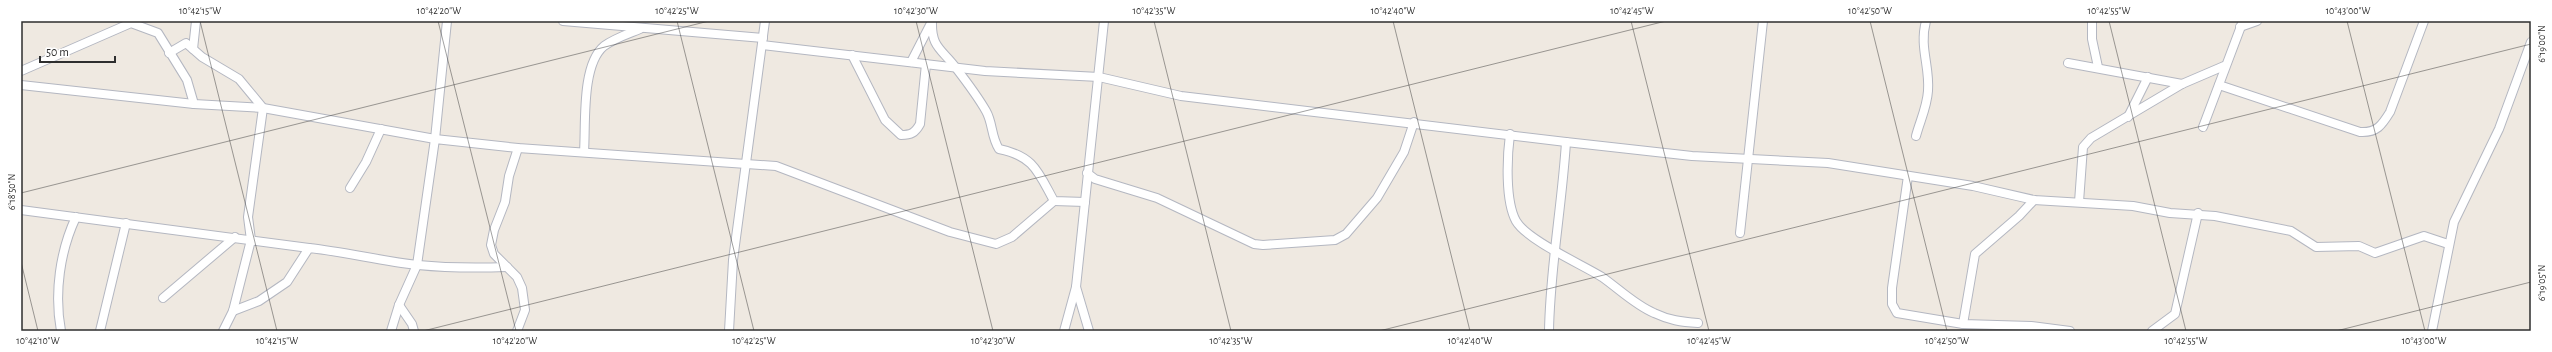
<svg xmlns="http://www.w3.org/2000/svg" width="2552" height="352" viewBox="0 0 2552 352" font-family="'Alegreya Sans',sans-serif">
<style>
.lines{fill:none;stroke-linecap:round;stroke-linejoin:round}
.street-casing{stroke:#b4b7c1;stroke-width:10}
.street{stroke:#fff;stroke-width:8}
.ticks{fill:none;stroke:#2e2e2e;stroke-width:1;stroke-opacity:0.45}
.neatline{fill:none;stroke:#2e2e2e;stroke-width:1.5}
.ticks-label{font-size:10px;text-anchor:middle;fill:#2e2e2e}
</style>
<rect width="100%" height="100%" fill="#efe9e1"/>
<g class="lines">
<g class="street-casing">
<g id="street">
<polyline points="563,21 763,38"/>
<path d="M932,21c-1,27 10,28 24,47 10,13 22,29 30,43 7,12 5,26 13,38 35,7 39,23 55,52l31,1"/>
<polyline points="2092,21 2092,39 2098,67"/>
<polyline points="2240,27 2257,21"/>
<polyline points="762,45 985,71 1099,77 1181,96 1566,142 1692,156 1828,163 1973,186 2034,200 2133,206 2170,213 2215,216 2291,231 2316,247 2359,246 2375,253 2424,236 2448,244"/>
<polyline points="193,49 196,21"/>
<polyline points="169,53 186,43 202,57 239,79 263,108 248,217 251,240 233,311 223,331"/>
<path d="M852,55l33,65 16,15c10,0 14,-2 19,-11l6,-60"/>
<polyline points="911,62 930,25"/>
<polyline points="2068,63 2182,84"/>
<polyline points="21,71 131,23 158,33 187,80 194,104"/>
<polyline points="21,85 194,104 263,108 435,139 447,21"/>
<path d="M2219,85l141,47c17,1 22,-7 30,-20l34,-91"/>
<polyline points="2128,117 2148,77"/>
<polyline points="2203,127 2243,21"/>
<path d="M1510,134c-3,23 -5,67 6,87 11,19 65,43 86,56 17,12 33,28 52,36 15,7 27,9 44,10"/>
<path d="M1916,136c4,-15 11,-29 12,-45 2,-25 -9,-44 -2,-70"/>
<path d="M584,152c2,-28 -3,-87 20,-106 11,-8 24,-12 36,-17"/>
<polyline points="1087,173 1095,179 1157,198 1254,244 1263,245 1335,240 1346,234 1377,198 1404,152 1414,122"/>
<polyline points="1908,176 1892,288 1892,304 1897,313 1963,324 2031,326 2070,331"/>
<polyline points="350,188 366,162 381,129"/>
<polyline points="2079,202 2083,147 2091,138 2182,84 2224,66"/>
<polyline points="21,210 309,248"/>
<polyline points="1740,233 1763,21"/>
<polyline points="1076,287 1089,331"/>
<polyline points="163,298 235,237"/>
<polyline points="399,305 412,324 414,331"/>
<path d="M233,311l26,-10 28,-19 22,-34c37,4 72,13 109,17 30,3 59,3 89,2"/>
<polyline points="1963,324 1975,254 2019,216 2034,200"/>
<path d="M61,331c-7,-38 -1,-80 15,-114"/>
<polyline points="100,331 126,223"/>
<polyline points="391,331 399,305 417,265 435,139 518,148 776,166 950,232 996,244 1012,237 1054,201"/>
<polyline points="517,331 525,310 522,288 517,277 494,254 491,245 494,230 505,202 509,176 518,148"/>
<polyline points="729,331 733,260 765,21"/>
<polyline points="1064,331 1076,287 1104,21"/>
<path d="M1549,331c1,-63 13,-125 17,-189"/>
<polyline points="2152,331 2175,314 2198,213"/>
<polyline points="2432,331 2454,222 2499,129 2531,42"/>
</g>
</g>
<use href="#street" class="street"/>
</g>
<path class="ticks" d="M200,21l77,310M438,21l78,310M677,21l77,310M916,21l77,310M1154,21l77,310M1393,21l77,310M1631,21l78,310M1870,21l77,310M2109,21l77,310M2347,21l78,310M21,193l688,-172M21,262l17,69M423,331l1243,-310M1379,331l1152,-287M2336,331l195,-49"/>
<rect width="2552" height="352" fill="none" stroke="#ffffff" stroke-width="44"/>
<path d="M40 56v6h75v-6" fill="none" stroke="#2e2e2e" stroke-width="2"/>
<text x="46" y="56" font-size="12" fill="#2e2e2e" stroke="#ffffff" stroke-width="3" paint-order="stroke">50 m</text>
<rect x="22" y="22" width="2508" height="308" class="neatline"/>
<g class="ticks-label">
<text x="200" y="14">10°42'15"W</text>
<text x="439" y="14">10°42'20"W</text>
<text x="677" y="14">10°42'25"W</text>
<text x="916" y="14">10°42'30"W</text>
<text x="1154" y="14">10°42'35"W</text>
<text x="1393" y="14">10°42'40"W</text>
<text x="1632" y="14">10°42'45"W</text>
<text x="1870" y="14">10°42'50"W</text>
<text x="2109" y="14">10°42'55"W</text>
<text x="2348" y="14">10°43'00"W</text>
<text transform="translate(2541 44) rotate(-90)" y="4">6°19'00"N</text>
<text transform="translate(11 192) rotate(-90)" y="4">6°18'50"N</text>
<text transform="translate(2541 283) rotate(-90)" y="4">6°19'05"N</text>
<text x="38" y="344">10°42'10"W</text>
<text x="277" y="344">10°42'15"W</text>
<text x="515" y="344">10°42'20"W</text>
<text x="754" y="344">10°42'25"W</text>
<text x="993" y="344">10°42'30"W</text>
<text x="1231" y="344">10°42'35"W</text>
<text x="1470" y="344">10°42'40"W</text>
<text x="1709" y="344">10°42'45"W</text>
<text x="1947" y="344">10°42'50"W</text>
<text x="2186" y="344">10°42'55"W</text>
<text x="2424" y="344">10°43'00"W</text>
</g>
</svg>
